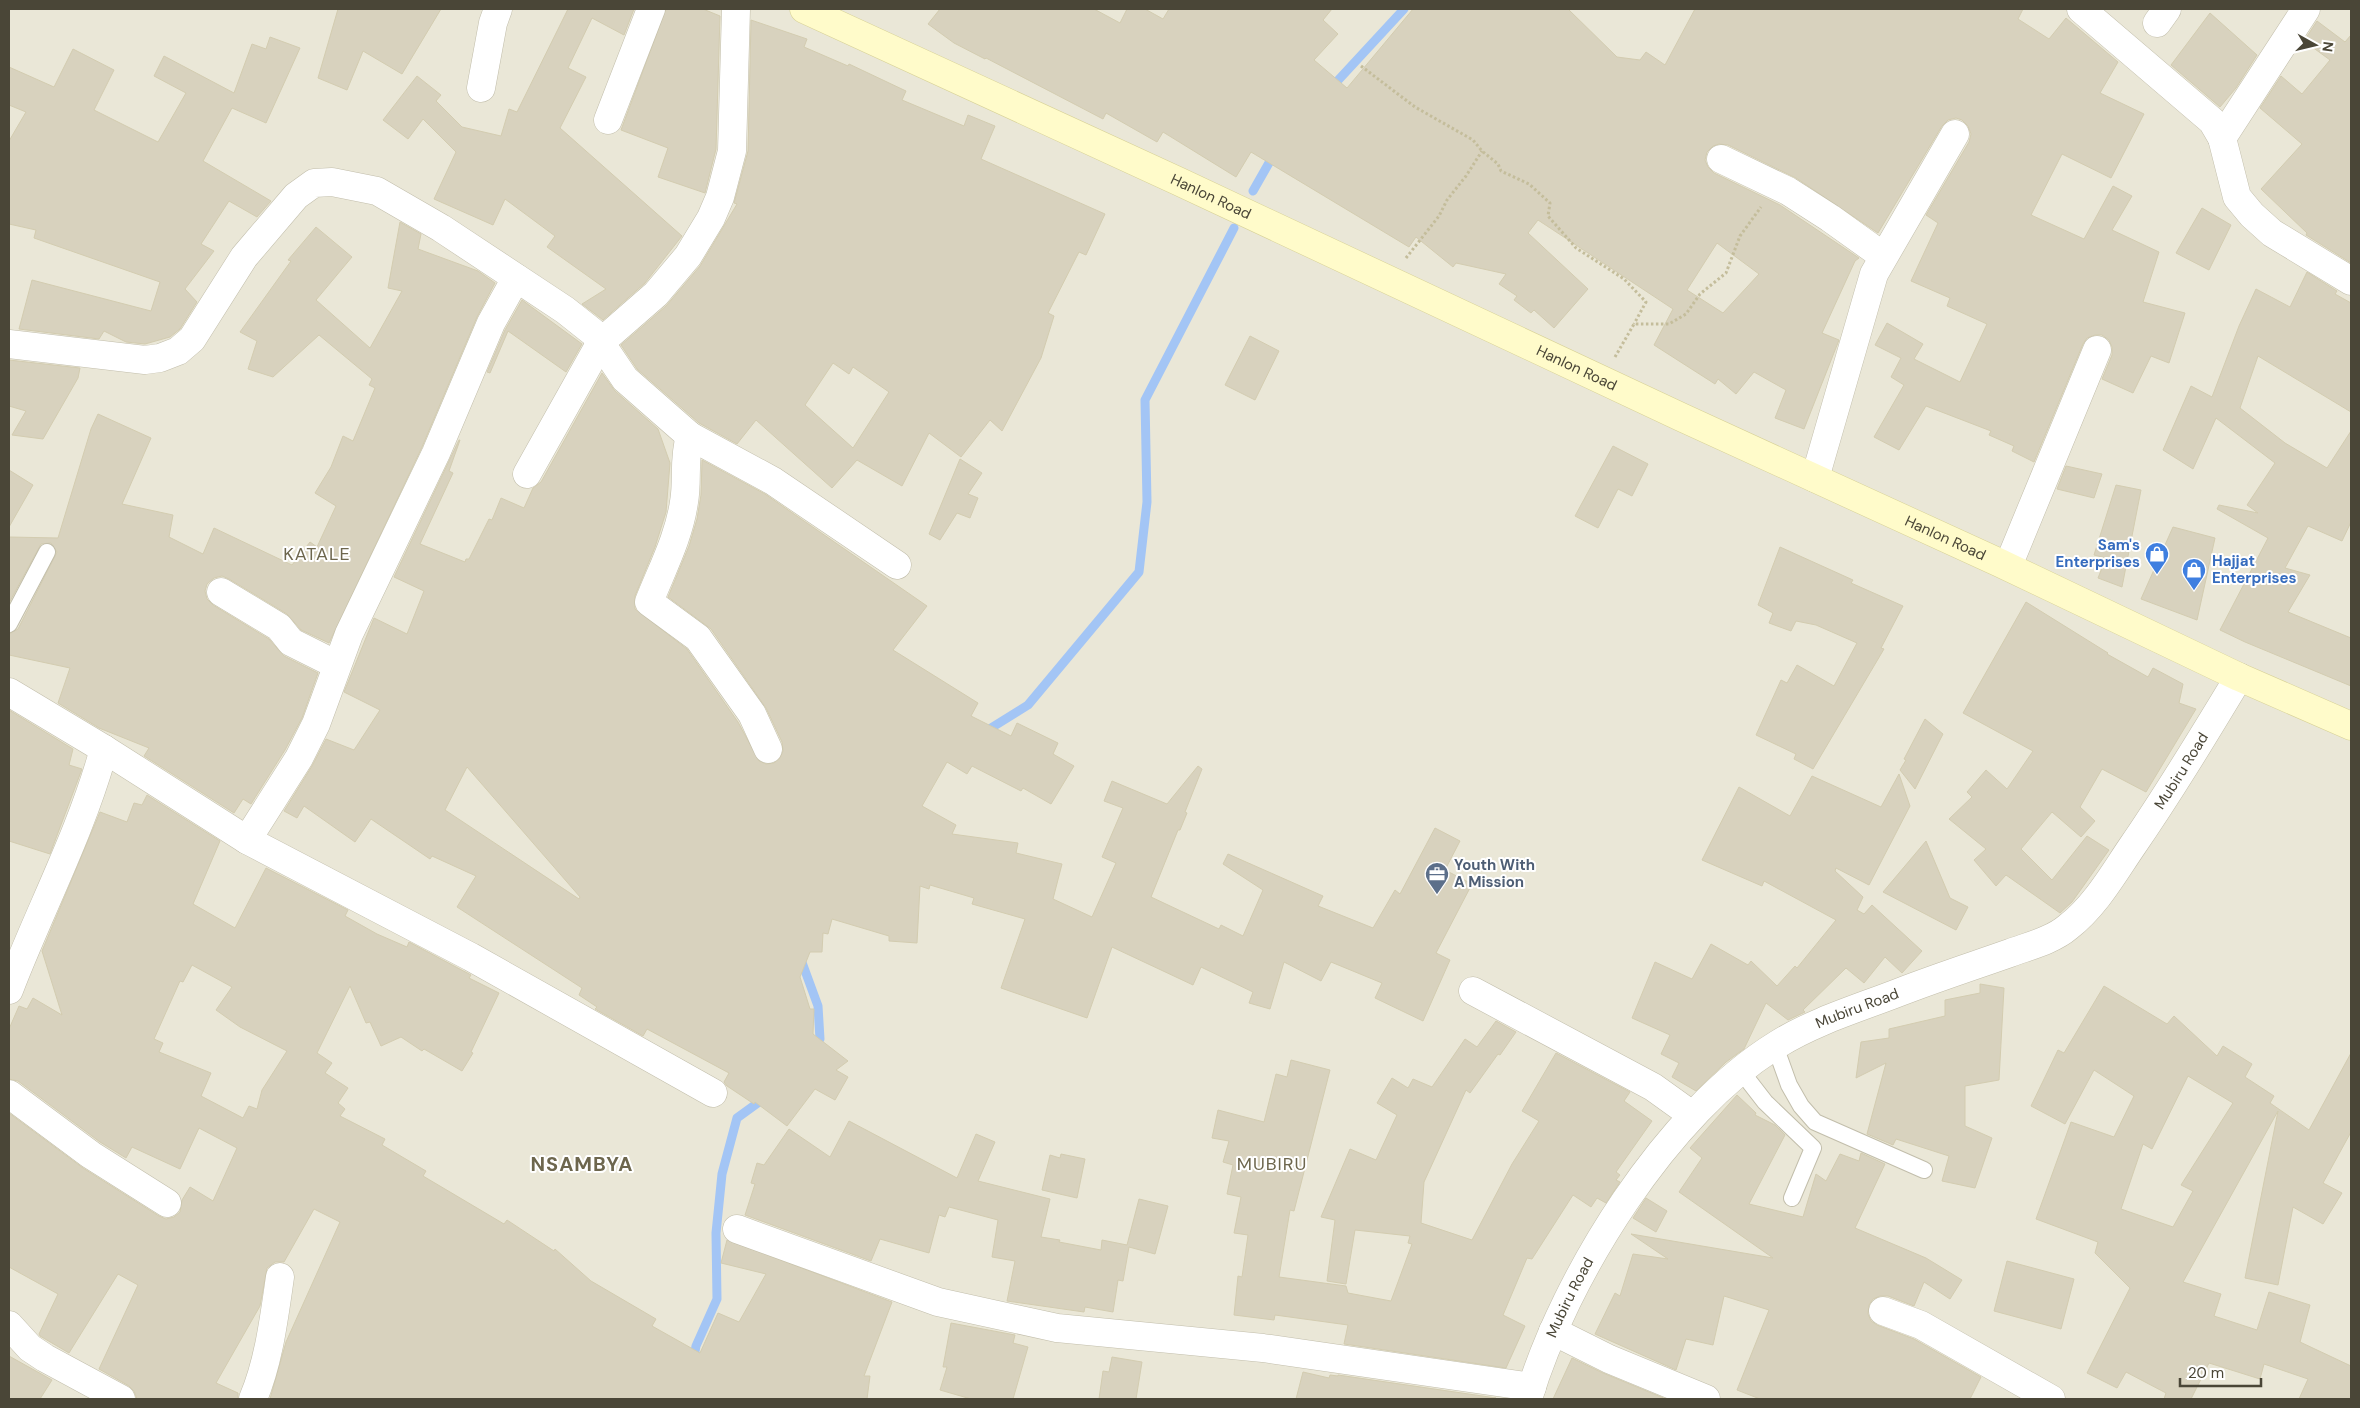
<svg xmlns="http://www.w3.org/2000/svg" width="2360" height="1408" viewBox="0 0 2360 1408" font-family="'DM Sans',sans-serif">
<style>
.residential{fill:#eae7d7}
.lines{fill:none;stroke-linecap:round;stroke-linejoin:round}
.stream{stroke:#a3c5f5;stroke-width:9}
.building{fill:#d8d2be;stroke:#d3ccb0;fill-rule:evenodd}
.lane-casing{stroke:#c2beab;stroke-width:18}
.street-casing{stroke:#c2beab;stroke-width:29}
.secondary-casing{stroke:#d8d297;stroke-width:29}
.path{stroke:#c4bd9b;stroke-width:3;stroke-dasharray:2.5 2.5;stroke-linecap:butt}
.lane{stroke:#fff;stroke-width:16}
.street{stroke:#fff;stroke-width:28}
.secondary{stroke:#fffbca;stroke-width:28}
.labels{text-anchor:middle;stroke-width:4;stroke-linejoin:round;paint-order:stroke}
.street-label{font-size:15px;fill:#4a4637;stroke:#fff}
.shop-label{font-size:15px;font-weight:bold;fill:#366cbe;stroke:#fff;text-anchor:end}
.service-label{font-size:15px;font-weight:bold;fill:#4e5e75;stroke:#fff;text-anchor:start}
.quarter-label{font-size:18px;letter-spacing:1px;fill:#6d664d;stroke:#fff}
.district-label{font-size:20px;font-weight:bold;letter-spacing:1px;fill:#6d664d;stroke:#fff}
</style>
<rect width="100%" height="100%" fill="#f5f4e9"/>
<rect class="residential" x="9" y="9" width="2342" height="1390"/>
<g class="lines">
<g class="stream">
<polyline points="1330,89 1404,9"/>
<polyline points="1253,191 1274,154"/>
<polyline points="983,733 1028,705 1139,572 1147,502 1145,400 1234,228"/>
<polyline points="800,957 818,1006 820,1039 813,1048"/>
<polyline points="693,1362 696,1346 717,1299 716,1233 722,1174 737,1118 766,1097"/>
</g>
</g>
<g class="building">
<polygon points="338,9 441,9 402,74 363,51 347,90 318,78"/>
<polygon points="568,9 634,9 624,35 592,18 568,68 586,77 560,128 682,236 645,283 603,320 582,304 606,289 547,247 555,236 505,199 493,225 434,199 456,152 423,119 408,139 383,120 417,76 441,95 436,101 462,127 501,136 509,109 517,112"/>
<polygon points="666,9 703,9 720,16 716,149 705,193 658,177 668,148 621,130"/>
<path d="M940,9h154l26,14 7,-14h18l18,10 6,-10h163l-9,11 15,14 -24,26 33,28 66,-79h155l49,48 23,3 6,-8 19,13 30,-56h328l-5,10 31,20 17,-21 52,44 -18,31 44,21 -33,64 -49,-24 -31,61 53,24 29,-53 19,10 -20,34 47,22 -16,50 42,11 -16,50 -18,-7 -18,37 -31,-14 10,-24v-8l-3,-7 -7,-5h-7l-8,3 -4,6 -49,118 -22,-11 2,-5 -25,-11 2,-4 -65,-25 -27,44 -25,-13 30,-52 -13,-8 10,-19 -26,-13 12,-22 36,21 -9,15 46,23 27,-58 -40,-18 3,-8 -39,-17 27,-58 -12,-8 43,-73 2,-8 -3,-8 -6,-6 -6,-2 -8,2 -6,6 -64,107 -82,-55 -68,-33 -9,-1 -6,2 -6,6 -2,8 3,7 6,6 66,32 79,53 -4,3 -33,72 17,7 -35,89 -29,-11 11,-28 -32,-18 -18,22 -18,-15 -3,5 -61,-39 19,-36 -135,-89 -10,13 60,56 -34,39 -20,-18 -3,3 -17,-13 3,-4 -18,-12 7,-10 -50,-11 -3,4 -37,-30 -7,10 -158,-95 -15,25 -73,-45 -6,10 -51,-29 -3,6 -117,-61 -1,1 -31,-16 -26,-19zM1717,243l42,31 -36,39 -36,-23z"/>
<polygon points="2210,13 2257,55 2236,88 2220,107 2171,65"/>
<path d="M751,20l56,19 -3,8 44,19 1,-2 57,27 -4,9 62,26 4,-11 27,11 -14,33 124,55 -19,41 -7,-3 -31,61 6,3 -13,42 -39,73 -12,-11 -29,37 -32,-24 -27,53 -45,-26 -25,28 -76,-68 -19,24 -38,-21 -62,-54 -16,-24 45,-39 34,-40 37,-62 -3,-1 14,-52zM833,363l16,11 4,-7 36,25 -36,56 -48,-43z"/>
<polygon points="2317,21 2345,42 2351,35 2351,263 2306,235 2307,233 2261,189 2302,144 2260,108 2281,76 2302,94 2330,60 2304,41"/>
<polygon points="270,37 300,48 266,123 232,108 203,161 271,201 257,217 229,201 201,244 214,251 185,289 197,302 180,329 170,337 145,344 126,342 104,331 99,339 19,329 32,280 151,311 160,282 34,238 36,230 9,224 9,141 26,112 9,105 9,67 54,87 73,49 114,70 94,110 158,142 186,93 154,76 164,56 234,93 252,44 266,49"/>
<polygon points="2202,208 2231,225 2209,270 2176,253"/>
<polygon points="400,222 421,234 418,249 478,271 495,283 477,317 422,447 329,643 301,630 287,614 229,579 222,576 214,578 207,584 205,591 207,599 213,605 269,639 284,656 318,673 302,718 285,750 251,804 243,799 234,813 144,756 149,748 99,728 58,703 70,668 9,655 9,634 18,629 57,552 51,543 41,544 9,603 9,537 58,538 91,429 98,414 151,438 122,504 173,515 169,537 203,554 214,528 292,565 310,542 317,547 336,506 315,493 331,467 343,436 353,441 375,388 369,385 372,379 319,335 273,377 248,369 257,341 240,332 291,261 288,260 316,227 352,257 316,300 370,348 402,291 388,288"/>
<polygon points="2307,272 2337,291 2335,294 2351,303 2351,412 2258,356 2240,408 2285,443 2327,468 2351,431 2351,522 2342,541 2308,526 2285,568 2310,575 2288,612 2351,638 2351,686 2245,642 2220,630 2268,538 2217,509 2219,505 2258,513 2247,505 2275,463 2216,418 2193,469 2163,450 2191,386 2212,397 2239,326 2256,289 2290,307"/>
<polygon points="522,300 582,344 566,372 508,331 490,373 487,372 505,330"/>
<polygon points="1250,336 1279,351 1255,400 1225,385"/>
<polygon points="9,360 80,368 78,378 43,439 12,435 26,411 9,406"/>
<path d="M602,373l13,18 43,38 12,34 -4,49 -11,35 -20,49v13l52,40 51,73 21,39 7,3 8,-1 6,-5 3,-7 -1,-9 -16,-34 -55,-79 -43,-32 21,-51 8,-27 4,-24 1,-35 63,34 162,112 -34,44 85,53 -7,13 40,20 6,-13 41,20 -5,11 21,12 -23,38 -28,-16 -2,3 -49,-25 -5,8 -20,-12 -25,44 34,19 -4,9 66,9 -2,10 46,11 -9,35 39,18 24,-54 -14,-6 21,-49 -19,-7 8,-20 55,23 31,-38 4,3 -17,43 2,1 -7,17h-2l-27,67 68,32 2,-4 22,11 20,-46 -40,-26 5,-10 95,42 -5,10 55,22 22,-38 5,4 35,-66 25,13 -15,29 27,14 -36,69 14,7 -27,61 -48,-23 7,-15 -51,-21 -10,19 -37,-19 -14,47 -21,-6 4,-11 -52,-25 -8,18 -81,-38 -25,71 -86,-30 24,-69 -53,-15 2,-6 -44,-13 -1,4 -9,-3 -3,57 -28,-2v-5l-57,-17 -4,15 -5,-1 -1,19h-12l-10,25 10,32h4l-1,25 35,27 -12,9 12,7 -13,23 -20,-11 -28,37 -32,-24 -1,2 -27,-18 -3,-4 5,-9 -82,-44 -4,7 -48,-27 2,-2 -18,-12 3,-7 -125,-81 19,-31 -44,-20 -2,3 -59,-40 -16,23 -51,-36 -7,12 -13,-7 28,-45 14,-27 28,11 26,-40 -36,-18 30,-74 33,16 17,-43 -30,-14 65,-137h1l-11,31 4,2 -33,71 45,18 1,-3h3l20,-40 3,1 9,-22 23,10 9,-20 8,-6zM467,767l113,130 -1,2 -134,-89z"/>
<polygon points="1613,446 1648,464 1632,496 1618,489 1598,528 1575,516"/>
<polygon points="960,459 982,473 968,494 978,498 970,518 957,513 940,540 929,534"/>
<polygon points="2066,466 2102,474 2094,498 2057,489"/>
<polygon points="9,470 33,485 9,527"/>
<polygon points="2116,485 2141,490 2122,587 2098,578 2106,558 2094,555"/>
<polygon points="2173,527 2215,538 2197,620 2141,599"/>
<polygon points="1780,547 1853,580 1851,583 1903,606 1881,648 1884,649 1813,769 1794,759 1796,754 1756,735 1781,680 1787,683 1797,665 1834,686 1857,643 1816,625 1796,621 1791,631 1769,623 1773,613 1758,605"/>
<polygon points="2026,602 2108,653 2107,654 2148,677 2153,668 2183,684 2179,703 2196,709 2146,792 2102,769 2080,807 2095,821 2081,837 2052,812 2021,849 2052,880 2087,836 2109,850 2072,902 2060,913 2006,875 1996,886 1974,860 1986,849 1949,819 1972,797 1967,792 1986,770 2007,789 2033,751 1963,713"/>
<polygon points="9,710 73,749 69,765 82,769 50,854 9,841"/>
<polygon points="1925,719 1943,734 1915,789 1900,770 1906,760 1904,759"/>
<polygon points="1899,774 1910,806 1869,885 1836,868 1835,871 1863,897 1857,910 1864,914 1872,905 1922,951 1902,973 1885,957 1864,983 1846,968 1803,1010 1805,1012 1788,1020 1766,1003 1744,1049 1726,1062 1696,1091 1672,1077 1679,1063 1661,1054 1670,1035 1632,1018 1655,962 1692,979 1711,944 1748,965 1751,961 1777,986 1795,966 1797,968 1836,920 1764,881 1762,886 1702,860 1739,787 1790,816 1812,776 1881,807"/>
<path d="M147,795l73,46 -27,63 42,24 31,-60 82,42 -3,6 32,18 30,13 2,-5 62,33 -2,3 30,15 -28,59 2,1 -11,18 -38,-22 -2,2 -21,-14 -20,9 -11,-24 -4,1 -16,-37 -33,67 15,10 -7,10 23,15 -10,15 7,6 -5,7 45,23 -3,6 44,26 -3,5 81,48 3,-4 47,31 1,-2 36,32 65,38 -4,7 48,27 18,-40 21,9 27,-48 -45,-11 6,-23 165,62 -28,74h6l-3,23h-597l16,-57 54,-120 -26,-13 -30,53h-9l-8,6 -7,38 -44,77 22,10v6h-101l-3,-8 -5,-5 -30,-17 39,-84 -20,-11 -49,79 -29,-17 -1,-2 19,-40 -49,-27v-154l74,55 76,48 7,3 8,-2 6,-5 2,-12 8,-13 23,14 24,-53 -38,-20 -19,41 -48,-22 -6,11 -26,-16 -82,-61 -9,-2v-50l10,-23 8,3 6,-11 29,17 -20,-64 58,-139 27,10 7,-19 8,2zM192,965l40,22 -16,23 24,17 47,24 -25,39 -5,19 -8,-3 -6,12 -42,-22 10,-23 -52,-21 4,-9 -9,-4 26,-58 3,1z"/>
<polygon points="1926,841 1950,898 1968,907 1956,930 1883,892"/>
<polygon points="1980,984 2004,988 1999,1080 1965,1086 1965,1126 1992,1138 1975,1188 1942,1181 1949,1156 1896,1139 1893,1145 1867,1134 1886,1063 1856,1078 1861,1042 1889,1038 1889,1029 1945,1016 1945,1000 1980,993"/>
<path d="M2104,986l63,38 7,-8 43,40 6,-10 29,18 -7,13 29,19 -4,7 39,27 42,-77v79l-28,51 19,10 -19,31 -30,-17 -15,78 -33,-7 33,-167 -95,171 38,12 -7,22 43,14 12,-38 41,13 -10,37 51,24v33h-52l9,-20 -44,-15 -4,15 -51,-16 -18,36h-27l2,-6 -40,-21 -9,16 -30,-15 43,-85 -35,-35 3,-11 -62,-23 35,-97 43,15 20,-41 -40,-26 -29,54 -34,-18 27,-56 6,3zM2188,1076l45,27 -52,82 12,6 -20,36 -52,-18 22,-65 9,5z"/>
<polygon points="1496,1021 1516,1032 1500,1055 1498,1054 1470,1093 1466,1090 1424,1182 1421,1223 1472,1240 1512,1164 1539,1121 1522,1111 1556,1053 1630,1092 1624,1101 1652,1121 1616,1172 1620,1175 1616,1180 1620,1182 1606,1203 1597,1198 1591,1207 1573,1195 1532,1259 1527,1258 1503,1315 1525,1326 1506,1368 1344,1344 1348,1325 1275,1315 1274,1320 1234,1315 1238,1276 1242,1277 1248,1235 1234,1233 1241,1197 1227,1194 1233,1165 1223,1162 1229,1141 1212,1138 1218,1110 1264,1122 1276,1074 1287,1077 1291,1060 1330,1070 1294,1211 1290,1210 1279,1277 1346,1286 1348,1293 1391,1301 1412,1244 1408,1243 1410,1236 1355,1230 1346,1284 1327,1281 1335,1220 1321,1217 1350,1149 1376,1160 1397,1115 1377,1103 1392,1078 1408,1088 1413,1079 1432,1087 1465,1039 1477,1047"/>
<polygon points="1737,1095 1756,1113 1755,1115 1775,1125 1785,1135 1749,1204 1803,1217 1816,1174 1826,1181 1840,1154 1859,1161 1861,1153 1885,1164 1855,1228 1926,1258 1962,1280 1950,1299 1924,1282 1914,1306 1888,1296 1880,1296 1873,1299 1869,1305 1868,1314 1871,1321 1877,1325 1914,1339 1981,1377 1970,1399 1760,1399 1737,1390 1769,1310 1724,1296 1713,1345 1686,1339 1676,1370 1595,1334 1615,1293 1620,1296 1633,1254 1668,1259 1631,1234 1773,1258 1679,1192 1702,1158 1690,1148"/>
<polygon points="849,1121 957,1178 976,1134 995,1142 978,1181 1050,1199 1041,1237 1060,1240 1059,1242 1101,1250 1102,1240 1127,1245 1139,1199 1168,1206 1155,1254 1129,1247 1123,1281 1118,1280 1113,1312 1085,1307 1084,1312 1007,1301 1015,1261 992,1257 998,1220 949,1207 945,1217 939,1215 929,1253 880,1239 871,1261 745,1215 755,1184 751,1183 757,1163 764,1165 789,1129 830,1157"/>
<polygon points="1061,1154 1085,1159 1077,1198 1042,1190 1050,1155 1060,1158"/>
<polygon points="1646,1198 1667,1211 1656,1232 1633,1218"/>
<polygon points="2007,1261 2074,1279 2061,1329 1994,1311"/>
<polygon points="951,1323 1015,1335 1013,1343 1028,1347 1013,1399 971,1399 940,1390 947,1367 943,1367"/>
<polygon points="9,1356 52,1380 40,1399 9,1399"/>
<polygon points="1112,1357 1142,1362 1136,1399 1099,1399 1103,1371 1109,1372"/>
<polygon points="1572,1358 1603,1373 1666,1399 1553,1399"/>
<polygon points="1303,1372 1329,1378 1330,1375 1338,1376 1338,1375 1496,1398 1296,1399"/>
</g>
<g class="lines">
<g class="lane-casing">
<g id="lane">
<polyline points="9,624 47,552"/>
<polyline points="1775,1046 1789,1085 1801,1106 1815,1122 1924,1170"/>
<polyline points="1741,1071 1765,1102 1813,1148 1792,1198"/>
</g>
</g>
<g class="street-casing">
<g id="street">
<polyline points="2081,9 2212,121 2222,138 2237,197 2252,215 2272,233 2351,281"/>
<polyline points="2157,23 2167,9"/>
<polyline points="481,88 493,23 498,9"/>
<polyline points="608,120 651,9"/>
<polyline points="2222,138 2306,9"/>
<polyline points="1721,159 1788,191 1830,218 1883,256"/>
<polyline points="9,344 145,360 160,358 178,351 192,339 244,257 296,196 314,183 332,182 377,191 441,228 565,310 594,333 625,379 690,436 773,481 897,565"/>
<path d="M690,436c-7,24 -2,44 -6,66 -5,35 -22,67 -35,100l49,36 54,76 16,35"/>
<polyline points="527,474 601,342 656,294 688,256 711,218 720,197 732,151 736,9"/>
<polyline points="1815,478 1874,274 1955,134"/>
<polyline points="2008,566 2097,350"/>
<polyline points="221,592 279,627 291,642 337,665"/>
<polyline points="9,692 104,749 247,840 471,957 713,1093"/>
<polyline points="247,840 299,758 316,724 349,634 436,453 491,323 516,278"/>
<path d="M9,990c31,-81 72,-157 95,-241"/>
<polyline points="1473,991 1653,1087 1692,1115"/>
<polyline points="9,1094 91,1155 167,1203"/>
<polyline points="737,1229 938,1302 1057,1328 1263,1348 1532,1387"/>
<polyline points="1883,1311 1921,1325 2051,1399"/>
<polyline points="9,1325 30,1348 45,1358 121,1399"/>
<polyline points="1553,1331 1609,1359 1706,1399"/>
<path d="M253,1399c16,-38 21,-81 27,-122"/>
<path id="s1" d="M1528,1399c37,-123 139,-287 250,-355 37,-23 81,-36 122,-52 36,-14 73,-26 110,-39 19,-7 43,-13 58,-26 27,-21 44,-51 63,-79 38,-55 73,-113 108,-171"/>
</g>
</g>
<g class="secondary-casing">
<g id="secondary">
<path id="s2" d="M804,9l376,173 501,235 319,146 239,114 112,49"/>
</g>
</g>
<g class="path">
<polyline points="1361,66 1415,107 1473,140 1482,151 1498,164 1501,171 1529,184 1550,203 1548,216 1576,248 1624,279 1646,302 1634,324"/>
<polyline points="1406,258 1439,216 1447,200 1466,176 1482,151"/>
<polyline points="1615,357 1634,324 1669,324 1686,314 1700,294 1726,273 1740,236 1761,207"/>
</g>
<use href="#lane" class="lane"/>
<use href="#street" class="street"/>
<use href="#secondary" class="secondary"/>
</g>
<defs>
<g id="shop-pin" transform="scale(1.25)"><path d="M0 17L-7.5 6A9.5 9.5 0 1 1 7.5 6Z" fill="#3f7fe0" stroke="#fff"/><path d="M-5-2.5h2.3a2.7 3.5 0 0 1 5.4 0H5L5.5 6h-11ZM-1.5-2.5h3a1.5 2.3 0 0 0-3 0Z" fill="#fff"/></g>
<g id="office-pin" transform="scale(1.25)"><path d="M0 17L-7.5 6A9.5 9.5 0 1 1 7.5 6Z" fill="#5c6f8a" stroke="#fff"/><path d="M-6-3h4V-5.5h4V-3h4V5H-6ZM-1-4.5V-3h2v-1.5ZM-6 0V1H6V0Z" fill="#fff"/></g>
</defs>
<g fill-rule="evenodd">
<use href="#shop-pin" x="2157" y="554"/>
<use href="#shop-pin" x="2194" y="570"/>
<use href="#office-pin" x="1437" y="874"/>
</g>
<g class="labels">
<g class="street-label">
<text dy="5" stroke="none"><textPath href="#s2" startOffset="448">Hanlon Road</textPath></text>
<text dy="5" stroke="none"><textPath href="#s2" startOffset="852">Hanlon Road</textPath></text>
<text dy="5" stroke="none"><textPath href="#s2" startOffset="1258">Hanlon Road</textPath></text>
<text dy="5" stroke="none"><textPath href="#s1" startOffset="949">Mubiru Road</textPath></text>
<text dy="5" stroke="none"><textPath href="#s1" startOffset="529">Mubiru Road</textPath></text>
<text dy="5" stroke="none"><textPath href="#s1" startOffset="110">Mubiru Road</textPath></text>
</g>
<g class="shop-label">
<text x="2140" y="550">Sam's<tspan x="2140" dy="17">Enterprises</tspan></text>
<text x="2212" y="566" text-anchor="start">Hajjat<tspan x="2212" dy="17">Enterprises</tspan></text>
</g>
<g class="service-label">
<text x="1454" y="870">Youth With<tspan x="1454" dy="17">A Mission</tspan></text>
</g>
<g class="quarter-label">
<text x="317" y="560">KATALE</text>
<text x="1272" y="1170">MUBIRU</text>
</g>
<g class="district-label">
<text x="582" y="1171">NSAMBYA</text>
</g>
</g>
<rect width="2360" height="1408" fill="none" stroke="#4a4637" stroke-width="20"/>
<g transform="translate(2315 45) rotate(98)" stroke="#ffffff" stroke-width="4" paint-order="stroke">
<path d="M0-4L9 19L0 12L-9 19Z" fill="#4a4637"/>
<text y="-8" font-size="14" font-weight="bold" text-anchor="middle" fill="#4a4637">N</text>
</g>
<path d="M2180 1378v8h81v-8" fill="none" stroke="#4a4637" stroke-width="2.5"/>
<text x="2188" y="1378" font-size="15" fill="#4a4637" stroke="#ffffff" stroke-width="4" paint-order="stroke">20 m</text>
</svg>
